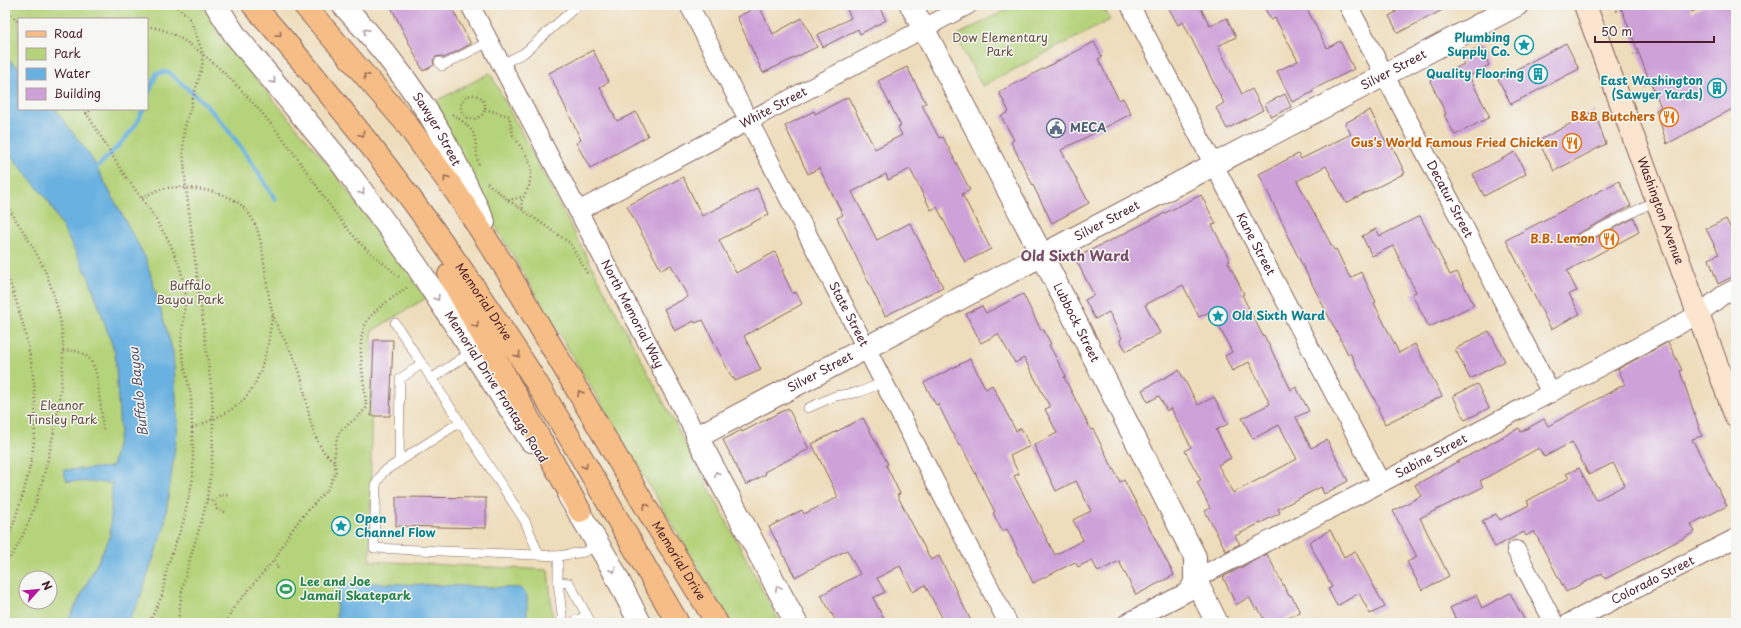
<svg xmlns="http://www.w3.org/2000/svg" width="1741" height="628" viewBox="0 0 1741 628" font-family="'Playpen Sans',sans-serif">
<style>
.green{fill:#b5d37a;stroke:#807952;fill-rule:evenodd}
.water{fill:#69b1e0;stroke:#5a6886}
.lines{fill:none;stroke-linecap:round;stroke-linejoin:round}
.stream{stroke:#69b1e0;stroke-width:4.5}
.building{fill:#cea2d9}
.service-casing{stroke:#83625d;stroke-width:10}
.minor-casing{stroke:#83625d;stroke-width:20}
.tertiary-casing{stroke:#83625d;stroke-width:24}
.secondary-casing{stroke:#83625d;stroke-width:24}
.primary-casing{stroke:#83625d;stroke-width:24}
.path{stroke:#83625d;stroke-width:2.5;stroke-dasharray:1 3;stroke-linecap:butt}
.service{stroke:#fff;stroke-width:9}
.minor{stroke:#fff;stroke-width:18}
.tertiary{stroke:#fff;stroke-width:22}
.secondary{stroke:#fbe5cf;stroke-width:22}
.primary{stroke:#f6be86;stroke-width:22}
.oneway{stroke:#ae9aa0}
.oneway2{stroke:#976754}
.labels{text-anchor:middle;stroke-width:3;stroke-linejoin:round;paint-order:stroke}
.park-label{font-size:12px;fill:#654c3f;stroke:#f6f6f2}
.culture-label{font-size:12px;font-weight:bold;fill:#0d838f;stroke:#f6f6f2;text-anchor:end}
.street-label{font-size:12px;fill:#4a1f2b;stroke:#f6f6f2}
.food-label{font-size:12px;font-weight:bold;fill:#c56008;stroke:#f6f6f2;text-anchor:end}
.service-label{font-size:12px;font-weight:bold;fill:#4e5e75;stroke:#f6f6f2;text-anchor:start}
.leisure-label{font-size:12px;font-weight:bold;fill:#27864d;stroke:#f6f6f2;text-anchor:start}
.water-label{font-size:13px;font-style:italic;fill:#55526a;stroke:#f6f6f2}
.quarter-label{font-size:14px;font-weight:bold;fill:#784d68;stroke:#f6f6f2}
</style>
<rect width="100%" height="100%" fill="#f6f6f2"/>
<filter id="ink" filterUnits="userSpaceOnUse"><feTurbulence type="fractalNoise" baseFrequency=".025" numOctaves="2"/><feDisplacementMap in="SourceGraphic" scale="8" xChannelSelector="R" yChannelSelector="G"/><feConvolveMatrix kernelMatrix="1 2 1 2 8 2 1 2 1" color-interpolation-filters="sRGB"/></filter>
<filter id="wash" filterUnits="userSpaceOnUse"><feTurbulence type="fractalNoise" baseFrequency=".012" numOctaves="4" result="noise"/><feDisplacementMap in="SourceGraphic" scale="16" xChannelSelector="R" yChannelSelector="G"/><feGaussianBlur stdDeviation="0.9" result="paint"/><feColorMatrix in="noise" values="0 0 0 0 0 0 0 0 0 0 0 0 0 0 0 0 0 1.4 0 .05"/><feComposite in="paint" operator="in"/></filter>
<g filter="url(#wash)">
<rect width="100%" height="100%" fill="#edb"/>
<g class="green">
<path d="M5,5h198l22,37 105,125 96,131 -54,33 -2,230 178,9 5,53h-548zM19,19h128v90h-128zM26,578h24v24h-24z"/>
<polygon points="1015,5 1102,5 1110,20 982,86 956,36"/>
<polygon points="490,73 780,623 731,623 484,207 430,104"/>
</g>
<g class="water">
<polygon points="5,57 19,68 19,109 55,109 91,157 146,259 173,352 178,426 164,528 139,600 128,623 67,623 110,537 112,483 67,481 63,470 112,467 120,432 115,353 89,278 49,202 5,148"/>
<polygon points="346,582 520,588 527,595 527,623 336,623 337,591"/>
</g>
<g class="lines">
<g class="stream">
<path d="M147,96l10,-23 12,-1c11,11 23,20 34,30 29,29 51,63 72,97"/>
<path d="M93,171c18,-18 42,-38 50,-62"/>
</g>
</g>
<g id="blocks">
<g class="building">
<polygon points="390,5 450,5 471,44 444,58 441,56 436,57 433,60 434,65 423,71"/>
<polygon points="845,5 878,5 886,20 860,34 858,29 823,47 817,35 851,18"/>
<polygon points="1167,5 1199,5 1210,26 1227,18 1236,37 1218,46 1242,94 1252,89 1263,110 1227,129 1216,108 1224,103 1183,22 1178,25"/>
<polygon points="1263,5 1305,5 1327,48 1340,41 1354,69 1312,90 1313,92 1292,102 1277,71 1298,61 1275,18 1271,20"/>
<polygon points="1393,5 1452,5 1398,33 1389,16 1396,12"/>
<polygon points="1620,5 1690,5 1692,12 1706,5 1736,5 1736,107 1667,144 1656,110 1661,107 1648,77"/>
<polygon points="759,6 773,34 802,18 817,47 763,73 737,17"/>
<polygon points="1094,42 1102,57 1098,59 1119,100 1123,98 1131,114 1061,150 1089,203 1052,223 1011,142 1014,140 1001,116 1009,112 999,92"/>
<polygon points="1566,43 1579,69 1511,104 1498,79"/>
<polygon points="1480,46 1489,65 1469,76 1490,117 1455,135 1444,115 1446,114 1430,81 1464,64 1460,56"/>
<polygon points="593,50 609,82 600,87 617,121 636,112 648,136 590,168 576,143 581,140 549,73"/>
<polygon points="907,67 926,103 922,105 939,138 943,137 970,190 962,194 991,249 965,262 937,207 931,210 910,169 888,180 886,174 852,192 877,240 910,223 943,287 885,316 837,218 843,215 819,168 808,174 785,126 814,111 815,114 848,97 875,149 902,135 898,127 901,126 878,81"/>
<polygon points="1285,94 1291,107 1271,117 1265,104"/>
<polygon points="1370,110 1386,142 1389,140 1405,173 1346,203 1326,166 1297,181 1334,250 1336,249 1350,278 1361,272 1376,302 1374,303 1399,353 1415,344 1442,396 1385,424 1378,409 1379,408 1350,353 1348,354 1286,233 1287,232 1259,174 1298,154 1301,159 1351,134 1345,123"/>
<polygon points="1594,111 1606,144 1554,171 1538,141"/>
<polygon points="1515,152 1526,174 1484,196 1473,174"/>
<polygon points="683,177 702,216 757,188 769,214 719,240 736,273 775,252 784,270 782,271 793,294 796,292 802,304 744,336 761,370 735,381 734,378 732,378 703,320 695,323 694,321 675,331 664,309 688,297 671,265 661,270 627,206"/>
<polygon points="1619,181 1631,206 1575,235 1573,237 1573,242 1575,245 1581,245 1634,218 1639,232 1567,271 1577,291 1569,294 1580,314 1551,329 1506,240"/>
<polygon points="1201,195 1216,224 1212,225 1230,261 1228,262 1244,294 1242,295 1263,336 1264,335 1291,390 1296,387 1309,411 1296,417 1311,448 1327,440 1348,481 1324,494 1321,487 1278,509 1280,513 1235,536 1240,544 1226,551 1205,511 1210,508 1197,482 1201,480 1185,451 1191,447 1171,408 1167,411 1159,396 1148,402 1142,390 1179,370 1198,405 1214,397 1228,424 1216,430 1231,458 1218,465 1233,493 1297,459 1279,425 1253,439 1242,418 1270,404 1249,362 1232,371 1225,356 1232,352 1211,311 1199,317 1183,285 1145,305 1160,333 1126,351 1120,340 1122,338 1109,312 1095,319 1085,300 1094,295 1075,258"/>
<polygon points="1420,216 1450,275 1457,272 1474,305 1429,327 1412,294 1416,292 1393,246 1372,256 1362,236 1376,229 1380,236"/>
<polygon points="1726,219 1736,239 1732,241 1736,249 1736,275 1718,284 1709,259 1719,254 1706,229"/>
<polygon points="1023,294 1041,330 1043,329 1051,344 1049,345 1066,376 1064,377 1091,430 1093,429 1120,482 1124,480 1174,575 1136,595 1119,561 1098,572 1092,560 1078,567 1075,562 1033,583 1007,529 1002,531 993,513 995,512 961,445 959,446 938,404 936,405 924,383 970,359 986,389 992,385 1016,431 1021,428 1030,446 1010,456 1019,474 1014,476 1055,555 1083,540 1073,520 1091,511 1076,481 1056,491 1034,445 1057,433 1045,409 1050,407 1024,358 1015,363 998,334 981,343 966,314 982,306 986,313"/>
<polygon points="1489,331 1505,361 1470,379 1455,349"/>
<polygon points="374,340 393,340 390,416 371,416"/>
<polygon points="1668,342 1682,370 1680,371 1702,436 1692,439 1727,506 1691,524 1695,532 1605,579 1602,573 1566,592 1534,531 1526,536 1524,532 1495,547 1482,521 1496,514 1500,520 1529,505 1527,501 1569,478 1566,474 1579,468 1596,500 1625,485 1613,463 1589,475 1572,442 1544,457 1539,448 1480,481 1483,487 1420,518 1449,576 1422,590 1407,562 1417,557 1393,511 1421,496 1415,485 1519,428 1521,432 1544,419 1548,426 1625,384 1618,369"/>
<polygon points="1477,384 1489,408 1465,420 1453,396"/>
<polygon points="788,408 809,449 764,472 766,474 746,485 723,440 741,430 742,432"/>
<polygon points="863,418 888,464 886,465 900,494 897,495 931,560 939,556 972,623 945,623 925,585 913,592 900,566 877,578 885,592 873,598 886,623 837,623 821,595 860,574 847,550 795,577 769,527 802,510 804,514 838,497 812,444"/>
<polygon points="396,497 486,498 486,528 396,526"/>
<polygon points="1330,530 1344,557 1355,551 1385,607 1370,614 1359,593 1337,606 1328,589 1332,587 1309,542"/>
<polygon points="1267,554 1289,596 1291,595 1300,612 1279,623 1266,623 1258,608 1256,610 1249,597 1236,605 1223,577"/>
<polygon points="1510,593 1526,623 1458,623 1450,608 1476,595 1482,608"/>
</g>
</g>
</g>
<g filter="url(#ink)">
<use href="#blocks" fill-opacity="0" stroke="#83625d" stroke-width="1"/>
<g class="lines">
<g class="service-casing">
<g id="service">
<polyline points="439,62 442,66 488,42"/>
<polyline points="500,65 524,53 578,5"/>
<polyline points="1578,240 1657,200"/>
<polyline points="395,323 525,521 539,555"/>
<polyline points="431,379 473,351"/>
<polyline points="808,408 835,396 860,392 884,382"/>
<polyline points="460,422 383,472 376,484 374,548 558,556 584,552 599,545"/>
<polyline points="399,462 400,379 421,364"/>
<polyline points="558,556 558,582 569,583 591,623"/>
<polyline points="558,582 563,623"/>
<polyline points="572,623 587,615"/>
</g>
</g>
<g class="minor-casing">
<g id="minor">
<path id="s1" d="M470,5l227,432"/>
<path id="s2" d="M689,5l319,618"/>
<path id="s3" d="M1130,5l251,478"/>
<path id="s4" d="M1348,5l203,388"/>
<path id="s5" d="M578,211l390,-206"/>
<polyline points="1516,550 1554,623"/>
<path id="s6" d="M1127,623l60,-31 8,-13 186,-96 292,-155 26,-14 24,-19 13,-7"/>
<path id="s7" d="M1569,623l167,-85"/>
</g>
</g>
<g class="tertiary-casing">
<g id="tertiary">
<polyline points="216,5 235,35 339,160 416,265 531,441"/>
<path id="s8" d="M343,5c29,31 56,64 80,100 25,37 42,78 61,117"/>
<path id="s9" d="M911,5l131,250 153,302v22l22,44"/>
<polyline points="569,496 610,564 640,623"/>
<path id="s10" d="M796,623l-99,-186 820,-432"/>
</g>
</g>
<g class="secondary-casing">
<g id="secondary">
<path id="s11" d="M1585,5l151,412"/>
</g>
</g>
<g class="primary-casing">
<g id="primary">
<path id="s12" d="M253,5c101,113 192,234 273,361 53,84 101,171 152,257"/>
<path id="s13" d="M304,5l102,118 51,71 49,75 148,252 63,102"/>
<polyline points="449,275 580,511"/>
</g>
</g>
<g class="path">
<polyline points="108,5 115,5"/>
<path d="M174,5l13,10 7,13 9,26 -1,13 -18,63 -1,19 3,39 26,206c2,35 1,70 -5,104 -5,27 -16,53 -22,80 -4,14 -5,30 -7,45"/>
<polyline points="5,9 19,22"/>
<polyline points="1616,11 1623,8"/>
<path d="M147,27c45,0 117,86 143,121 23,31 42,64 68,93 12,13 28,23 41,36"/>
<polyline points="1633,55 1640,53"/>
<polyline points="1644,85 1650,82"/>
<circle cx="473" cy="107" r="12"/>
<polyline points="84,109 123,173 150,210 170,243 180,268 186,295 181,343 183,359 191,397 193,458 193,478 183,523 167,567 162,596 149,623"/>
<polyline points="485,109 509,116 513,135 527,156 531,166 531,174 529,186 521,202 523,210"/>
<polyline points="86,114 92,109"/>
<path d="M452,114c30,20 20,20 27,52"/>
<polyline points="487,183 508,200 570,243 588,275"/>
<path d="M142,198c20,-12 32,-12 54,-9 76,8 62,61 75,118 4,21 18,38 26,58 12,29 9,77 37,96"/>
<polyline points="508,200 522,197"/>
<path d="M5,203c18,28 39,58 48,90 6,18 10,38 10,57 1,50 -24,177 -58,214"/>
<path d="M5,270c23,59 37,122 27,185 -5,32 -17,63 -27,93"/>
<path d="M63,351c31,-4 34,21 36,44 2,12 3,23 4,35"/>
<path d="M192,428c48,-19 62,-28 75,-80 3,-11 3,-22 6,-33"/>
<polyline points="207,499 214,501"/>
<polyline points="225,512 217,509 214,501 220,495 228,495"/>
<polyline points="275,560 278,570"/>
<path d="M226,623l8,-16 41,-48 14,-25 11,-15 28,-30 8,-18 -2,-9 2,-20 4,-11 20,-16 6,-7c0,-26 -14,-70 4,-91 10,-12 26,-21 39,-31"/>
</g>
<use href="#service" class="service"/>
<use href="#minor" class="minor"/>
<use href="#tertiary" class="tertiary"/>
<use href="#secondary" class="secondary"/>
<use href="#primary" class="primary"/>
</g>
<defs><path id="oneway-chevron" d="M-2-3.5L2.5 0L-2 3.5" fill="none" stroke-width="1.6" stroke-linecap="round" stroke-linejoin="round"/></defs>
<g class="oneway">
<use href="#oneway-chevron" transform="translate(366 31) rotate(-131)"/>
<use href="#oneway-chevron" transform="translate(273 81) rotate(49)"/>
<use href="#oneway-chevron" transform="translate(362 192) rotate(54)"/>
<use href="#oneway-chevron" transform="translate(437 298) rotate(57)"/>
<use href="#oneway-chevron" transform="translate(717 474) rotate(-118)"/>
<use href="#oneway-chevron" transform="translate(613 570) rotate(63)"/>
<use href="#oneway-chevron" transform="translate(778 588) rotate(-118)"/>
</g>
<g class="oneway2">
<use href="#oneway-chevron" transform="translate(279 34) rotate(49)"/>
<use href="#oneway-chevron" transform="translate(366 76) rotate(-130)"/>
<use href="#oneway-chevron" transform="translate(362 134) rotate(52)"/>
<use href="#oneway-chevron" transform="translate(446 178) rotate(-126)"/>
<use href="#oneway-chevron" transform="translate(476 325) rotate(61)"/>
<use href="#oneway-chevron" transform="translate(518 355) rotate(56)"/>
<use href="#oneway-chevron" transform="translate(580 393) rotate(-121)"/>
<use href="#oneway-chevron" transform="translate(585 466) rotate(59)"/>
<use href="#oneway-chevron" transform="translate(646 506) rotate(-120)"/>
</g>
</g>
<defs>
<g id="sight-ring" transform="scale(1)"><circle r="9.5" fill="#f6f6f2" stroke="#0f9aa8" stroke-width="1.5"/><path d="M0-6L1.8-2.2L6-1.7L2.9 1.2L3.7 5.4L0 3.3L-3.7 5.4L-2.9 1.2L-6-1.7L-1.8-2.2Z" fill="#0f9aa8"/></g>
<g id="building-ring" transform="scale(1)"><circle r="9.5" fill="#f6f6f2" stroke="#0f9aa8" stroke-width="1.5"/><path d="M-4-6H4V6H1V3H-1V6H-4ZM-2.5-4.3h1.7v1.8h-1.7ZM.8-4.3h1.7v1.8H.8ZM-2.5-1h1.7V.8h-1.7ZM.8-1h1.7V.8H.8Z" fill="#0f9aa8"/></g>
<g id="restaurant-ring" transform="scale(1)"><circle r="9.5" fill="#f6f6f2" stroke="#e8710a" stroke-width="1.5"/><path d="M-5-6h1v4h1v-4h1v4h1v-4h1v5L-1.5 .5V6h-2V.5L-5-1ZM5-6V6H3V1.5H1.5Q1.5-4 5-6Z" fill="#e8710a"/></g>
<g id="civic-ring" transform="scale(1)"><circle r="9.5" fill="#f6f6f2" stroke="#5c6f8a" stroke-width="1.5"/><path d="M-.6-6.5H3V-4.5H.6V-3L4-1V1h2V6H-6V1h2V-1L-.6-3ZM-1.2 2.5V6h2.4V2.5Z" fill="#5c6f8a"/></g>
<g id="stadium-ring" transform="scale(1)"><circle r="9.5" fill="#f6f6f2" stroke="#2e9e5b" stroke-width="1.5"/><path d="M0-5a6.5 5 0 1 0 0 10a6.5 5 0 1 0 0-10ZM-3.5-1.8h7v3.6h-7Z" fill="#2e9e5b"/></g>
</defs>
<g fill-rule="evenodd">
<use href="#sight-ring" x="1524" y="45"/>
<use href="#building-ring" x="1538" y="74"/>
<use href="#building-ring" x="1717" y="88"/>
<use href="#restaurant-ring" x="1669" y="117"/>
<use href="#civic-ring" x="1056" y="128"/>
<use href="#restaurant-ring" x="1572" y="143"/>
<use href="#restaurant-ring" x="1609" y="239"/>
<use href="#sight-ring" x="1218" y="316"/>
<use href="#sight-ring" x="341" y="526"/>
<use href="#stadium-ring" x="286" y="589"/>
</g>
<g class="labels">
<g class="park-label">
<text x="1000" y="42">Dow Elementary<tspan x="1000" dy="14">Park</tspan></text>
<text x="190" y="290">Buffalo<tspan x="190" dy="14">Bayou Park</tspan></text>
<text x="62" y="410">Eleanor<tspan x="62" dy="14">Tinsley Park</tspan></text>
</g>
<g class="culture-label">
<text x="1510" y="42">Plumbing<tspan x="1510" dy="14">Supply Co.</tspan></text>
<text x="1524" y="78">Quality Flooring</text>
<text x="1703" y="85">East Washington<tspan x="1703" dy="14">(Sawyer Yards)</tspan></text>
<text x="1232" y="320" text-anchor="start">Old Sixth Ward</text>
<text x="355" y="523" text-anchor="start">Open<tspan x="355" dy="14">Channel Flow</tspan></text>
</g>
<g class="street-label">
<text dy="4" stroke="none"><textPath href="#s10" startOffset="998">Silver Street</textPath></text>
<text dy="4" stroke="none"><textPath href="#s5" startOffset="221">White Street</textPath></text>
<text dy="4" stroke="none"><textPath href="#s8" startOffset="156">Sawyer Street</textPath></text>
<text dy="4" stroke="none"><textPath href="#s4" startOffset="219">Decatur Street</textPath></text>
<text dy="4" stroke="none"><textPath href="#s11" startOffset="219">Washington Avenue</textPath></text>
<text dy="4" stroke="none"><textPath href="#s10" startOffset="674">Silver Street</textPath></text>
<text dy="4" stroke="none"><textPath href="#s3" startOffset="270">Kane Street</textPath></text>
<text dy="4" stroke="none"><textPath href="#s12" startOffset="376">Memorial Drive</textPath></text>
<text dy="4" stroke="none"><textPath href="#s1" startOffset="349">North Memorial Way</textPath></text>
<text dy="4" stroke="none"><textPath href="#s2" startOffset="348">State Street</textPath></text>
<text dy="4" stroke="none"><textPath href="#s9" startOffset="358">Lubbock Street</textPath></text>
<text dy="4" stroke="none"><textPath href="#s10" startOffset="350">Silver Street</textPath></text>
<text transform="translate(496 387) rotate(57)" y="4">Memorial Drive Frontage Road</text>
<text dy="4" stroke="none"><textPath href="#s6" startOffset="349">Sabine Street</textPath></text>
<text dy="4" stroke="none"><textPath href="#s13" startOffset="672">Memorial Drive</textPath></text>
<text dy="4" stroke="none"><textPath href="#s7" startOffset="94">Colorado Street</textPath></text>
</g>
<g class="food-label">
<text x="1655" y="121">B&amp;B Butchers</text>
<text x="1558" y="147">Gus's World Famous Fried Chicken</text>
<text x="1595" y="243">B.B. Lemon</text>
</g>
<g class="service-label">
<text x="1070" y="132">MECA</text>
</g>
<g class="leisure-label">
<text x="300" y="586">Lee and Joe<tspan x="300" dy="14">Jamail Skatepark</tspan></text>
</g>
<g class="water-label">
<text transform="translate(138 392) rotate(-96)" y="5">Buffalo Bayou</text>
</g>
<g class="quarter-label">
<text x="1075" y="261">Old Sixth Ward</text>
</g>
</g>
<rect width="1741" height="628" fill="none" stroke="#f6f6f2" stroke-width="20"/>
<rect x="18" y="18" width="130" height="92" fill="#f6f6f2" stroke="#b1a0a2"/>
<rect x="26" y="31" width="20" height="6" fill="#f6be86" stroke="#b1a0a2"/>
<text x="54" y="38" font-size="12" fill="#4a1f2b">Road</text>
<rect x="26" y="48" width="20" height="12" fill="#b5d37a" stroke="#b1a0a2"/>
<text x="54" y="58" font-size="12" fill="#4a1f2b">Park</text>
<rect x="26" y="68" width="20" height="12" fill="#69b1e0" stroke="#b1a0a2"/>
<text x="54" y="78" font-size="12" fill="#4a1f2b">Water</text>
<rect x="26" y="88" width="20" height="12" fill="#cea2d9" stroke="#b1a0a2"/>
<text x="54" y="98" font-size="12" fill="#4a1f2b">Building</text>
<g transform="translate(38 590) rotate(63)"><circle r="19" fill="#f6f6f2" stroke="#b1a0a2"/>
<path d="M0-3L7 15L0 10L-7 15Z" fill="#b5179e"/>
<text y="-6" font-size="11" font-weight="bold" text-anchor="middle" fill="#4a1f2b">N</text>
</g>
<path d="M1595 36v6h119v-6" fill="none" stroke="#4a1f2b" stroke-width="2"/>
<text x="1601" y="36" font-size="12" fill="#4a1f2b" stroke="#f6f6f2" stroke-width="3" paint-order="stroke">50 m</text>
</svg>
